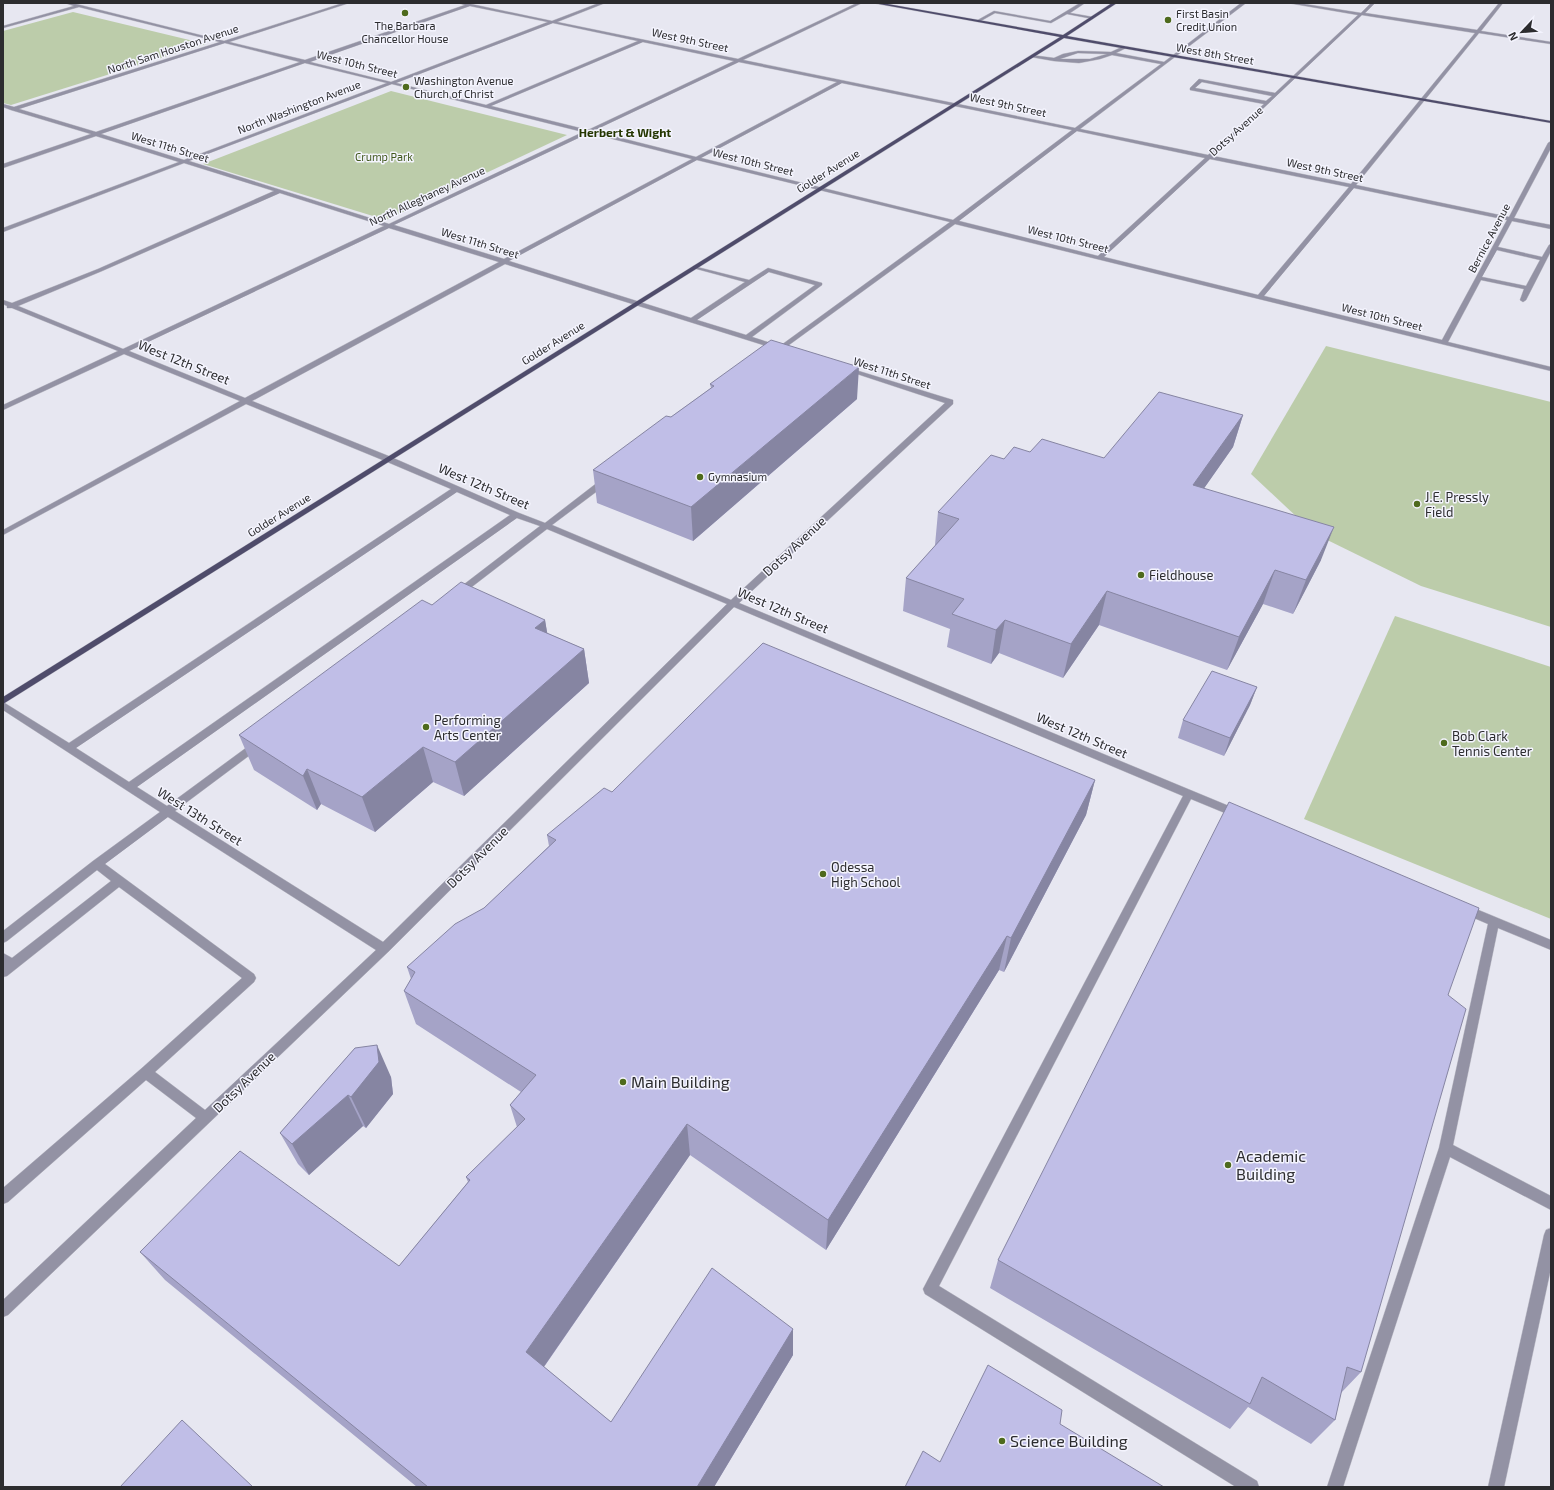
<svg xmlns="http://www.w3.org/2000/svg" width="1554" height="1490" viewBox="0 0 1554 1490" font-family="'Exo 2',sans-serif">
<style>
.green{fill:#bcccaa}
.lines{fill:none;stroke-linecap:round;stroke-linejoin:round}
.minor-casing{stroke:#c5c5ce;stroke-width:1}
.major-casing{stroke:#c5c5ce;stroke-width:1}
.minor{fill:#9392a4;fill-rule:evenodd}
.major{fill:#4f4c6b;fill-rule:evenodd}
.wall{fill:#a5a3c7}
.shaded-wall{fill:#8685a2}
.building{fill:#c0bee7;stroke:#8685a2}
.poi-dot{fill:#4e6a1d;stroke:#f4f4fe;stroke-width:1.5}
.labels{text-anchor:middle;stroke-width:3;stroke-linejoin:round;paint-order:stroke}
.far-poi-label{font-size:11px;fill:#2c2c2f;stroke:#f4f4fe;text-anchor:start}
.far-street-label{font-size:11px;fill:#2c2c2f;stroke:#f4f4fe}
.far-park-label{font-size:11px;fill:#41581d;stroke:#f4f4fe}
.far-neighbourhood-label{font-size:12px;font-weight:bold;fill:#243600;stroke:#f4f4fe}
.street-label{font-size:13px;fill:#2c2c2f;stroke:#f4f4fe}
.poi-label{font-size:13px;fill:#2c2c2f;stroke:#f4f4fe;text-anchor:start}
.near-poi-label{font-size:16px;fill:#2c2c2f;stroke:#f4f4fe;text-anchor:start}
</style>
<rect width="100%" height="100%" fill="#e7e7f1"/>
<g class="green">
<polygon points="73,12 206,44 11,105 3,103 3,31"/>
<polygon points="391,91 567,135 386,220 203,164"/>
<polygon points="1326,346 1551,402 1551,627 1421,586 1315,534 1251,474"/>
<polygon points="1395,616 1551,667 1551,919 1304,819"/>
</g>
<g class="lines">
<g class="minor-casing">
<g id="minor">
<path d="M65,3h7l152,38 119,-38h6l-120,39 76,18 160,-55 -7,-2h8l86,18 47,-18h6l-48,19 181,37 119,-56h5l-119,57 332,68 86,-64 -49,-9 -12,4 -21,4 -25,-2 -23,-4v-2l23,3 9,-4 15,-3 33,1 13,-6 2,2 -10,5 48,9 77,-59h5l-166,126 128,26 56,-51 -74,-14v-2l9,-9 76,14 83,-78 -70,-12h10l63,10 10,-10h4l-10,10 112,17 22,-27h4l-22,28 70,11v2l-72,-11 -123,152 153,32 39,-74 3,-2v7l-37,70 37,7v4l-39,-8 -14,26 44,10 7,-12 2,-1v7l-25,49 -3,2 -3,-2 4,-11 -43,-9 -33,62 103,25v4l-596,-147 -177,129 -5,-1 3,-3 -271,-85 -253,137 139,56 128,56 26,10 57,-44h6v4l-56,42 179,75 214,-197 -100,-33v-2h4l104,32v4l-214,199 502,208 1,3 -1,3 -4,1 -46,-19 -252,487 318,195 2,6h-23l-311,-193 -2,-5 260,-493 -449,-189 -346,345 -380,363 -5,2v-17l193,-182 -50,-38 -138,122 -5,2v-16l139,-120 100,-90 -123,-91 -112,89 -4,1v-24l9,5 99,-77 -14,-11 -90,71 -4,2v-12l90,-70 67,-49 -157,-102v-8l66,41 382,-254 -66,-28 -139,-57 -243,131v-5l237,-129 -116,-47 -121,56v-5l115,-54 -106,-43h-5v-2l-4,-2v-4l9,3 86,-34 176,-78 -90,-28 -181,69v-4l176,-66 -83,-26 -93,32v-4l88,-30 -80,-24 -8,-3v-3l11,3 206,-65 -141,-35 -76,21v-2l71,-20zM470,6l78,16 -157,60 -81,-20zM1362,15l113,18 -124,151 -138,-28zM553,23l85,18 -152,64 -90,-22zM643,42l91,19 -146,69 -97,-24zM225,43l75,19 -204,70 -77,-23zM1078,53l29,1 -17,5h-30zM739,62l98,20 -141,75 -103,-26zM305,63l82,20 -203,77 -83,-26zM1202,82l70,14 -6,5 -71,-13zM842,83l230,47 -119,90 -252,-62zM392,84l191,48 -194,92 -200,-63zM1077,131l128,27 -107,98 -139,-35zM589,133l103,26 -188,100 -110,-34zM1210,159l139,28 -91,108 -154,-38zM697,160l253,62 -170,124 -28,-9 70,-52v-2l-54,-15 -19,12 -56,-14v2l52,14 -54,36 -182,-57zM1354,188l153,32 -65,120 -178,-44zM280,193l104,33 -261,123 -105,-43 84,-35zM389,228l110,34 -254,136 -116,-47zM1497,250l43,10 -14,26 -44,-9zM769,272l46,13 -69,50 -49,-15zM457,492l53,23 -381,267 -53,-34zM517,518l23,8 -86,66 -1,2 1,2h6l87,-67 180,75 -344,338 -208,-131 87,-65 1,-2 -1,-2h-8l-87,64 -30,-19zM168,817l208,133 -171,160 -50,-38 99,-90 2,-4 -2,-4 -149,-110z"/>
<polygon points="1080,3 1085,3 1070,13 1093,17 1093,19 1067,14 1051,23 995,13 979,22 976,21 994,11 1050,21"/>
<polygon points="1464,904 1551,940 1551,950 1498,928 1453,1145 1551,1196 1551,1210 1450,1157 1343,1487 1327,1487 1439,1148 1488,924 1460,912 1458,909 1460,906"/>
<polygon points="1551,1228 1551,1268 1504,1487 1488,1487 1544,1235 1546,1230"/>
</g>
</g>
<g class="major-casing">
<polygon id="major" points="873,3 882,3 1063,35 1112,3 1117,3 1067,36 1551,121 1551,123 1064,38 3,704 3,697 1060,37"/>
</g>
<use href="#minor" class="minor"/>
<use href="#major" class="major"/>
</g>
<g class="wall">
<polygon points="710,384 857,399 693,541 597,503 593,470 671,417 711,388"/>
<polygon points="1243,415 1233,447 1204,488 1321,560 1293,614 1263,604 1227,670 1099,625 1063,678 999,653 991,664 947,647 950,629 903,611 906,578 936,545 935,545 938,512 1004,459 1030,452 1104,458"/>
<polygon points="432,605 545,620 547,633 584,649 589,683 464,796 433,782 375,832 321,804 317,810 254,770 239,735"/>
<polygon points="1257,687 1250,705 1224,756 1178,738 1183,720"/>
<polygon points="1095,780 1086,815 1004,972 999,970 826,1250 690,1155 544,1367 611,1422 793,1329 793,1355 714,1487 417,1487 165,1280 140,1252 399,1266 468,1182 466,1177 517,1127 510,1105 521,1092 416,1024 404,991 411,979 407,967 484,908 549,846 547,835 612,792"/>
<polygon points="1448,995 1361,1372 1341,1393 1335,1420 1311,1444 1248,1407 1230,1429 990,1288 998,1260"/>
<polygon points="355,1048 391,1077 393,1094 366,1128 363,1126 309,1175 298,1164 280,1133"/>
</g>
<g class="shaded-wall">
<polygon points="859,367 857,399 693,541 691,507"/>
<polygon points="1243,415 1233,447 1184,517 1193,485"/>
<polygon points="1334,527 1321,560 1293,614 1306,580"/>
<polygon points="1275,570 1263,604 1227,670 1239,637"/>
<polygon points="1107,591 1099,625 1063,678 1071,644"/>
<polygon points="545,620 551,655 535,628"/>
<polygon points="1005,620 999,653 991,664 996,630"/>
<polygon points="584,649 589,683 464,796 455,762"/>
<polygon points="1257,687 1250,705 1224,756 1230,738"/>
<polygon points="423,747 433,782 375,832 362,797"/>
<polygon points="307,769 321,804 317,810 303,776"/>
<polygon points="1095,780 1086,815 1004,972 1011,938"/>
<polygon points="1007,936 999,970 826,1250 828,1220"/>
<polygon points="377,1045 391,1077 393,1094 366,1128 351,1097"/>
<polygon points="348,1095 363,1126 309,1175 292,1144"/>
<polygon points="687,1124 690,1155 536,1378 526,1352"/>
<polygon points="793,1329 793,1355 714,1487 697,1487"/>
</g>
<g class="building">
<polygon points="771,340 859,367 691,507 593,470 666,416 671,417 714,386 710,384"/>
<polygon points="1159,392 1243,415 1193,485 1334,527 1306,580 1275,570 1239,637 1107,591 1071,644 1005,620 996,630 952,614 964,599 906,578 959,519 938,512 991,455 1004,459 1014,447 1030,452 1042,439 1104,458"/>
<polygon points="461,582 545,620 535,628 584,649 455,762 423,747 362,797 307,769 303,776 239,735 422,600 432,605"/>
<polygon points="763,643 1095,780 1011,938 1007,936 828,1220 687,1124 526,1352 611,1422 712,1268 793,1329 697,1487 428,1487 140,1252 240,1151 399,1266 470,1180 466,1177 525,1119 510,1105 536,1075 404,991 415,972 407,967 455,924 484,908 556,840 547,835 604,788 612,792"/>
<polygon points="1212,671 1257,687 1230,738 1183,720"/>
<polygon points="1229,802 1479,908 1448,995 1466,1009 1361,1372 1347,1367 1335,1420 1262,1377 1250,1404 998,1260"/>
<polygon points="377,1045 379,1062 351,1097 348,1095 292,1144 280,1133 355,1048"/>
<polygon points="988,1365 1062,1410 1060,1424 1164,1487 905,1487 923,1451 940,1462"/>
<polygon points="182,1420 253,1487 120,1487"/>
</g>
<g class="poi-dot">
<circle cx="405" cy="13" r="4"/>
<circle cx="1168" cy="20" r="4"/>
<circle cx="406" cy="87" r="4"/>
<circle cx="700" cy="477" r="4"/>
<circle cx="1417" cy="504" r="4"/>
<circle cx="1141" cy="575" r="4"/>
<circle cx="426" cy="727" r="4"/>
<circle cx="1444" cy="743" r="4"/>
<circle cx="823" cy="874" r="4"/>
<circle cx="623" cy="1082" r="4"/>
<circle cx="1228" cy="1165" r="4"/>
<circle cx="1002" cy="1441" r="4"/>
</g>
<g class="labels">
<g class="far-poi-label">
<text x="1176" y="18">First Basin<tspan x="1176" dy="13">Credit Union</tspan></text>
<text x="405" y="30" text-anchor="middle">The Barbara<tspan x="405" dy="13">Chancellor House</tspan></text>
<text x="414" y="85">Washington Avenue<tspan x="414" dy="13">Church of Christ</tspan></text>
<text x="708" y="481">Gymnasium</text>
</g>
<g class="far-street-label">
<text transform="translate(690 40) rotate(12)" y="4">West 9th Street</text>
<text transform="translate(173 49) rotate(-18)" y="4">North Sam Houston Avenue</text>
<text transform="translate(1215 54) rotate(10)" y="4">West 8th Street</text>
<text transform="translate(357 64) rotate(14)" y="4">West 10th Street</text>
<text transform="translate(1008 105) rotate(12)" y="4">West 9th Street</text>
<text transform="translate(299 107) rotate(-21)" y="4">North Washington Avenue</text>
<text transform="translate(1236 131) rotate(-42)" y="4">Dotsy Avenue</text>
<text transform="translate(170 147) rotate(17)" y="4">West 11th Street</text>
<text transform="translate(753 162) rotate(14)" y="4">West 10th Street</text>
<text transform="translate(1325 170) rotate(12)" y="4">West 9th Street</text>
<text transform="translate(828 171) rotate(-32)" y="4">Golder Avenue</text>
<text transform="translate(427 196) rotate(-25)" y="4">North Alleghaney Avenue</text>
<text transform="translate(1489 238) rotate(-62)" y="4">Bernice Avenue</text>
<text transform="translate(1068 239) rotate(14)" y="4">West 10th Street</text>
<text transform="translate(480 243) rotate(17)" y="4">West 11th Street</text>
<text transform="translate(1382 317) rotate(14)" y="4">West 10th Street</text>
<text transform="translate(553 343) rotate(-32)" y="4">Golder Avenue</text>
<text transform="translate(892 373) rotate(18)" y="4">West 11th Street</text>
<text transform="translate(279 515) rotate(-32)" y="4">Golder Avenue</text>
</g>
<g class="far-park-label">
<text x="384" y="161">Crump Park</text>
</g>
<g class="far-neighbourhood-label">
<text x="625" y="137">Herbert &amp; Wight</text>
</g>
<g class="street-label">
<text transform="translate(184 362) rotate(22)" y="5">West 12th Street</text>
<text transform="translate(484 486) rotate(23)" y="5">West 12th Street</text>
<text transform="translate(794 546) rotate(-43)" y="5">Dotsy Avenue</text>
<text transform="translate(783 610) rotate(23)" y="5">West 12th Street</text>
<text transform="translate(1082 735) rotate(23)" y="5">West 12th Street</text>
<text transform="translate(200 816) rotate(32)" y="5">West 13th Street</text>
<text transform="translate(477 857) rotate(-45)" y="5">Dotsy Avenue</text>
<text transform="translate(244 1082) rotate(-44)" y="5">Dotsy Avenue</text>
</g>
<g class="poi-label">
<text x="1425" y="502">J.E. Pressly<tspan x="1425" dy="15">Field</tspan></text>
<text x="1149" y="580">Fieldhouse</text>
<text x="434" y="725">Performing<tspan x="434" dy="15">Arts Center</tspan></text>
<text x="1452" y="741">Bob Clark<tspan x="1452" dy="15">Tennis Center</tspan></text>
<text x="831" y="872">Odessa<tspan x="831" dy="15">High School</tspan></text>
</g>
<g class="near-poi-label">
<text x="631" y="1088">Main Building</text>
<text x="1236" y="1162">Academic<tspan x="1236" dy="18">Building</tspan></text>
<text x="1010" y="1447">Science Building</text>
</g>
</g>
<rect width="1554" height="1490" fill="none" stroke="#2c2c2f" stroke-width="8"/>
<g transform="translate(1522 32) rotate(244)" stroke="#f4f4fe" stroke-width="3" paint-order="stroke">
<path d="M0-3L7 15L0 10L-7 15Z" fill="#2c2c2f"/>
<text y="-6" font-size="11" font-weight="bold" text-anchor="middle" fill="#2c2c2f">N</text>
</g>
</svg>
